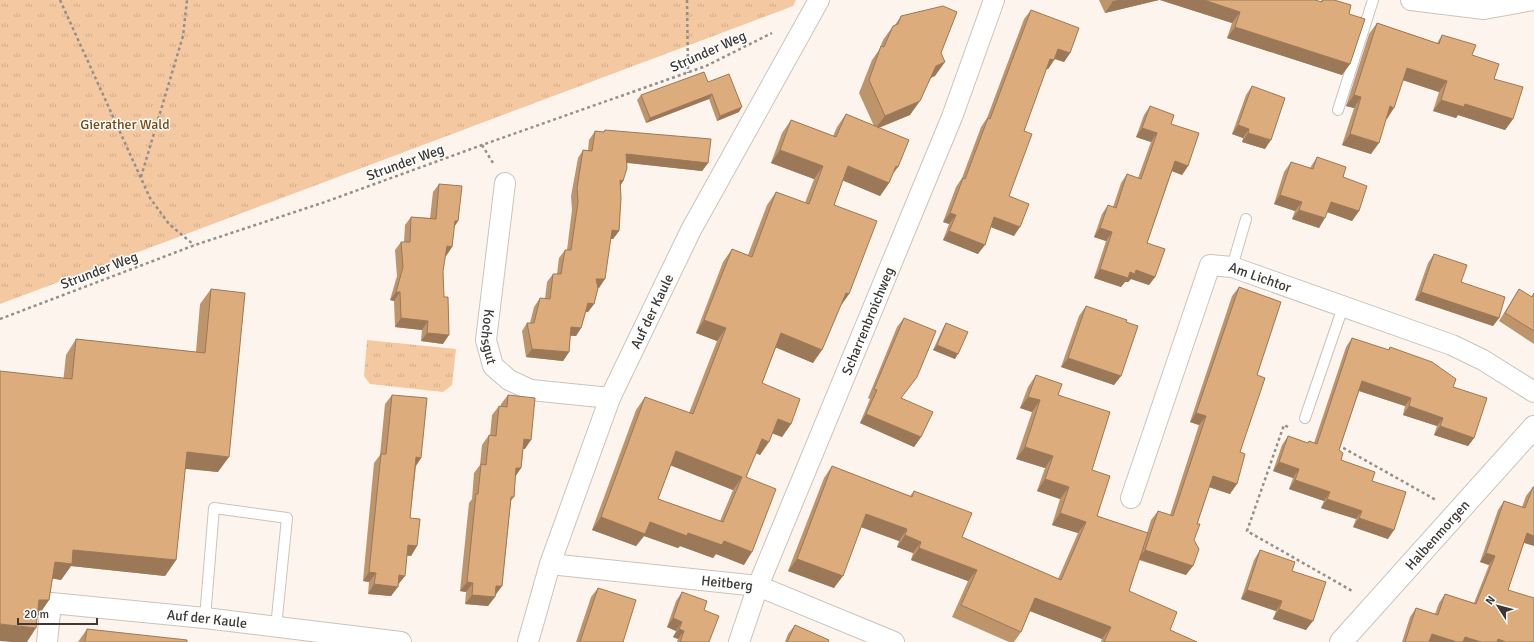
<svg xmlns="http://www.w3.org/2000/svg" width="1534" height="642" viewBox="0 0 1534 642" font-family="Signika,sans-serif">
<style>
.park{fill:url(#park-tufts)}
.lines{fill:none;stroke-linecap:round;stroke-linejoin:round}
.service-casing{stroke:#cac3bc;stroke-width:12}
.minor-casing{stroke:#cac3bc;stroke-width:22}
.tertiary-casing{stroke:#cac3bc;stroke-width:24}
.path{stroke:#948f8a;stroke-width:2.5;stroke-dasharray:3 3;stroke-linecap:butt}
.service{stroke:#fff;stroke-width:10}
.minor{stroke:#fff;stroke-width:20}
.tertiary{stroke:#fff;stroke-width:22}
.wall{fill:#be946b;fill-rule:evenodd}
.shaded-wall{fill:#9b7857}
.building{fill:#ddac7c;stroke:#9b7857;fill-rule:evenodd}
.labels{text-anchor:middle;stroke-width:3;stroke-linejoin:round;paint-order:stroke}
.street-label{font-size:14px;fill:#3c3936;stroke:#fff}
.park-label{font-size:14px;fill:#77480f;stroke:#fff}
</style>
<defs>
<pattern id="park-tufts" width="24" height="20" patternUnits="userSpaceOnUse"><rect width="24" height="20" fill="#f4c9a1"/><path d="M3 7l-1-3M5 7V3M7 7l1-3M15 17l-1-3M17 17v-4M19 17l1-3" fill="none" stroke="#d2ad8b"/></pattern>
</defs>
<rect width="100%" height="100%" fill="#fdf5ed"/>
<g class="park">
<polygon points="0,0 796,0 793,6 0,304"/>
<polygon points="367,340 456,349 452,385 443,392 370,384 364,376"/>
</g>
<g class="lines">
<g class="service-casing">
<g id="service">
<polyline points="1338,110 1373,0"/>
<polyline points="1232,267 1246,219"/>
<polyline points="1305,418 1343,307"/>
<polyline points="205,618 214,508 287,518 276,627"/>
</g>
</g>
<g class="minor-casing">
<g id="minor">
<polyline points="1411,0 1484,9 1533,0"/>
<path id="s1" d="M505,183l-19,157 7,26 16,14 22,10 79,8"/>
<path id="s2" d="M1131,498l79,-233 22,2 220,78 31,15 51,32"/>
<path id="s3" d="M550,564l208,22 136,56"/>
<path id="s4" d="M47,642l4,-39 154,15 196,24"/>
<path id="s5" d="M528,642l22,-78 60,-166 81,-168 128,-230"/>
<path id="s6" d="M739,642l19,-56 194,-469 42,-117"/>
</g>
</g>
<g class="tertiary-casing">
<g id="tertiary">
<path id="s7" d="M1341,642l193,-215"/>
</g>
</g>
<g class="path">
<polyline points="60,0 150,198 169,224 194,245"/>
<polyline points="687,0 688,73"/>
<polyline points="482,145 493,163"/>
<polyline points="141,177 183,36 187,0"/>
<polyline points="0,319 195,245 325,202 482,145 706,66 772,33"/>
<polyline points="1288,427 1284,425 1247,531 1354,592"/>
<polyline points="1338,445 1436,500"/>
</g>
<use href="#service" class="service"/>
<use href="#minor" class="minor"/>
<use href="#tertiary" class="tertiary"/>
</g>
<g class="wall">
<polygon points="1099,0 1159,0 1105,13"/>
<polygon points="1160,0 1320,2 1322,0 1334,0 1349,14 1350,64 1342,75 1227,38 1232,23"/>
<polygon points="1031,10 1070,53 1064,62 1055,59 1048,69 1046,69 1024,131 1009,196 1014,236 991,227 978,254 943,240 949,224 943,222 956,187 962,178 981,127 987,118 1024,19"/>
<path d="M901,16l40,37 -6,23 -4,2 -21,37 -31,13 13,47 -3,8 -9,13 -37,-16 -9,25 15,89 -9,12 -27,57 -37,-16 -14,36 29,41 -9,13 -10,-4 -12,22 -4,-2 -10,24 -2,88 -28,-11 -3,4 -33,-12 -2,2 -34,-12 -8,10 -44,-16 44,-120 9,-13 44,16 28,-72 -21,-8 27,-71 9,-13 16,6 19,-50 9,-13 29,11 9,-24 -43,-16 11,-30 9,-13 42,16 4,-9 9,-13 28,12 -15,-33 13,-33 7,-10 4,-10 10,-14 2,-1zM671,465l62,25 -13,31 -62,-22z"/>
<polygon points="1377,23 1437,43 1442,35 1472,55 1494,79 1513,119 1505,130 1458,115 1456,118 1433,111 1439,92 1403,80 1371,154 1342,145 1354,108 1346,106 1369,34"/>
<polygon points="708,82 739,112 717,121 709,99 646,123 637,100 641,95"/>
<polygon points="1252,86 1265,149 1242,142 1243,138 1232,134 1246,95"/>
<polygon points="1150,106 1171,124 1188,166 1182,175 1172,171 1147,243 1155,277 1149,285 1131,279 1128,282 1125,282 1121,287 1094,278 1106,241 1094,237 1102,214 1108,205 1113,207 1121,183 1127,174 1138,178 1151,142 1136,137 1144,115"/>
<polygon points="605,130 708,163 702,171 627,163 623,181 620,186 619,231 613,239 611,239 599,288 598,288 594,304 588,312 586,312 581,328 576,336 570,336 569,352 563,361 526,357 522,331 527,323 530,323 534,307 540,298 545,299 547,282 553,274 557,274 559,258 565,250 567,250 572,210 571,196 578,158 583,150 588,150 589,140 595,131 603,132"/>
<polygon points="1317,157 1343,177 1359,211 1352,221 1327,212 1319,228 1292,219 1295,211 1274,204 1284,172 1291,162 1310,168"/>
<polygon points="439,184 458,221 454,227 452,247 446,256 445,255 443,271 443,344 421,341 422,330 395,327 394,301 390,300 397,276 395,250 401,242 404,242 405,225 411,217 430,218 433,192"/>
<polygon points="1434,254 1461,282 1499,318 1493,326 1415,300 1428,263"/>
<polygon points="1239,287 1257,375 1230,494 1209,487 1197,524 1186,575 1139,560 1129,591 1170,630 1197,642 1101,642 1102,639 1030,611 1021,632 1014,642 1009,642 952,617 968,581 911,560 913,553 897,547 899,541 861,527 834,588 788,571 824,478 832,466 910,496 914,491 962,537 1058,579 1078,533 1052,525 1060,499 1037,491 1045,468 1016,459 1032,412 1020,408 1028,387 1036,375 1058,395 1092,470 1097,516 1147,533 1151,520 1158,511 1170,515 1199,425 1190,422 1232,296"/>
<polygon points="211,289 218,472 185,468 176,560 165,576 71,566 61,580 52,578 49,600 38,616 66,355 76,339 196,352 200,304"/>
<polygon points="1519,289 1531,297 1534,293 1534,344 1499,321"/>
<polygon points="1086,306 1126,322 1121,376 1114,385 1061,367 1079,316"/>
<polygon points="904,318 902,398 921,437 914,447 860,423 870,399 868,398 897,327"/>
<polygon points="946,323 955,359 933,350 943,328"/>
<polygon points="1352,338 1388,350 1390,347 1453,387 1474,438 1468,446 1434,435 1437,426 1403,415 1405,406 1359,391 1339,450 1341,460 1372,481 1388,539 1353,527 1356,519 1321,508 1324,501 1289,489 1293,478 1273,471 1282,445 1288,436 1308,443 1309,441 1314,443 1346,347"/>
<polygon points="392,395 421,458 416,466 410,518 417,546 411,556 407,555 398,585 391,596 368,594 369,582 363,581 374,463 380,455 385,404"/>
<polygon points="508,395 525,449 523,449 521,468 515,476 514,497 511,501 502,586 488,606 465,604 466,592 460,591 469,503 472,499 474,473 480,465 482,445 489,435 490,436 492,415 499,406 501,406 501,404"/>
<polygon points="1533,487 1524,543 1508,590 1534,642 1402,642 1410,617 1416,608 1435,614 1439,603 1445,594 1474,603 1489,565 1480,562 1498,510 1504,501 1522,507 1526,496"/>
<polygon points="1260,550 1292,571 1306,630 1273,619 1276,611 1241,599 1254,560"/>
<polygon points="598,588 623,642 576,642 591,597"/>
<polygon points="682,592 704,610 709,642 677,642 678,639 673,637 676,631 667,627 676,601"/>
<polygon points="795,625 828,642 785,642 788,634"/>
<polygon points="87,629 187,642 78,642"/>
</g>
<g class="shaded-wall">
<polygon points="1119,0 1159,0 1105,13 1113,1"/>
<polygon points="1160,0 1204,0 1240,12 1232,23"/>
<polygon points="1235,27 1350,64 1342,75 1227,38"/>
<polygon points="1058,49 1070,53 1064,62 1052,58"/>
<polygon points="1050,59 1054,60 1048,69 1043,68"/>
<polygon points="945,62 935,76 926,79 936,66"/>
<polygon points="1407,68 1447,81 1439,92 1399,79"/>
<polygon points="712,94 709,99 646,123 650,118"/>
<polygon points="1354,95 1361,97 1354,108 1346,106"/>
<polygon points="1441,100 1465,104 1513,119 1505,130 1458,115 1456,118 1433,111"/>
<polygon points="920,101 910,115 875,129 885,116"/>
<polygon points="1390,106 1394,108 1387,119 1383,117"/>
<polygon points="742,107 739,112 717,121 720,116"/>
<polygon points="1238,125 1249,129 1243,138 1232,134"/>
<polygon points="1142,128 1157,133 1151,142 1136,137"/>
<polygon points="1248,133 1271,140 1265,149 1242,142"/>
<polygon points="1350,134 1379,143 1371,154 1342,145"/>
<polygon points="780,150 823,166 814,179 771,163"/>
<polygon points="626,154 708,163 702,171 621,162"/>
<polygon points="1175,161 1188,166 1182,175 1169,170"/>
<polygon points="848,166 889,183 880,196 839,179"/>
<polygon points="896,166 898,167 889,179"/>
<polygon points="620,180 623,181 618,190"/>
<polygon points="1280,195 1302,202 1295,211 1274,204"/>
<polygon points="1331,202 1359,211 1352,221 1324,211"/>
<polygon points="1299,210 1325,218 1319,228 1292,219"/>
<polygon points="950,213 956,215 949,224 943,222"/>
<polygon points="994,217 1020,227 1014,236 988,226"/>
<polygon points="455,221 458,221 452,230"/>
<polygon points="1100,228 1112,232 1106,241 1094,237"/>
<polygon points="612,230 619,231 613,239 606,239"/>
<polygon points="949,231 985,245 978,254 943,240"/>
<polygon points="447,246 452,247 446,256 441,255"/>
<polygon points="1100,269 1130,272 1136,270 1155,277 1149,285 1131,279 1128,282 1125,282 1121,287 1094,278"/>
<polygon points="596,279 605,279 599,288 590,287"/>
<polygon points="396,292 400,292 394,301 390,300"/>
<polygon points="1421,292 1499,318 1493,326 1415,300"/>
<polygon points="846,293 849,294 840,307"/>
<polygon points="588,303 594,304 588,312 582,311"/>
<polygon points="401,318 428,321 422,330 395,327"/>
<polygon points="704,320 726,328 717,341 696,333"/>
<polygon points="571,327 581,328 576,336 565,335"/>
<polygon points="427,333 449,335 443,344 421,341"/>
<polygon points="781,333 822,350 813,363 772,346"/>
<polygon points="937,345 958,354 955,359 933,350"/>
<polygon points="532,349 569,352 563,361 526,357"/>
<polygon points="1068,358 1121,376 1114,385 1061,367"/>
<polygon points="1362,381 1411,398 1405,406 1356,390"/>
<polygon points="1028,397 1040,400 1032,412 1020,408"/>
<polygon points="1409,406 1443,418 1437,426 1403,415"/>
<polygon points="1196,413 1206,416 1199,425 1190,422"/>
<polygon points="866,414 921,437 914,447 860,423"/>
<polygon points="778,419 791,424 782,437 769,432"/>
<polygon points="1440,426 1474,438 1468,446 1434,435"/>
<polygon points="524,439 531,440 525,449 517,448"/>
<polygon points="762,439 769,442 760,455 753,452"/>
<polygon points="1025,447 1053,456 1045,468 1016,459"/>
<polygon points="676,451 742,477 733,490 667,464"/>
<polygon points="187,452 229,457 218,472 176,468"/>
<polygon points="416,457 421,458 415,467"/>
<polygon points="1279,462 1299,469 1293,478 1273,471"/>
<polygon points="516,468 521,468 515,477"/>
<polygon points="1213,476 1237,484 1230,494 1206,486"/>
<polygon points="1045,479 1069,487 1060,499 1037,491"/>
<polygon points="1295,480 1330,492 1324,501 1289,489"/>
<polygon points="1327,499 1362,511 1356,519 1321,508"/>
<polygon points="1060,513 1086,522 1078,533 1052,525"/>
<polygon points="866,514 907,529 899,541 858,526"/>
<polygon points="601,517 650,522 688,533 724,541 752,552 744,565 716,554 713,558 680,546 678,548 644,536 636,546 592,530"/>
<polygon points="1359,518 1394,530 1388,539 1353,527"/>
<polygon points="1527,533 1534,536 1534,546 1521,542"/>
<polygon points="905,535 921,542 913,553 897,547"/>
<polygon points="408,545 417,546 411,556 401,555"/>
<polygon points="919,548 977,570 968,581 911,560"/>
<polygon points="73,550 176,560 165,576 71,566 61,580 44,577 55,562"/>
<polygon points="1145,550 1193,566 1186,575 1138,559"/>
<polygon points="1486,553 1495,556 1489,565 1480,562"/>
<polygon points="797,559 843,576 834,588 788,571"/>
<polygon points="369,572 376,573 369,582 363,581"/>
<polygon points="399,575 405,576 398,585"/>
<polygon points="467,582 473,583 466,592 460,591"/>
<polygon points="374,584 398,587 391,596 368,594"/>
<polygon points="496,586 502,586 495,595"/>
<polygon points="1247,590 1282,601 1276,611 1241,599"/>
<polygon points="472,595 495,597 488,606 465,604"/>
<polygon points="1035,598 1111,627 1102,639 1027,610"/>
<polygon points="39,600 49,600 38,616 29,615"/>
<polygon points="1279,609 1313,621 1306,630 1273,619"/>
<polygon points="673,618 682,622 676,631 667,627"/>
<polygon points="0,624 36,628 27,642 12,642 0,641"/>
<polygon points="679,629 684,631 678,639 673,637"/>
<polygon points="1432,634 1457,642 1426,642"/>
<polygon points="1465,637 1481,642 1461,642"/>
<polygon points="1498,639 1506,642 1496,642"/>
</g>
<g class="building">
<polygon points="1204,0 1315,0 1322,2 1323,0 1334,0 1351,5 1349,14 1365,19 1350,64 1235,27 1240,12"/>
<polygon points="943,6 957,12 941,53 945,62 936,66 920,101 885,116 869,80 881,46 884,47 893,26 898,24 901,16"/>
<polygon points="1031,10 1079,28 1070,53 1058,49 1054,60 1050,59 1024,131 1032,134 1009,196 1029,204 1020,227 994,217 985,245 949,231 956,215 950,213 963,178 965,179 988,118 990,119"/>
<polygon points="1377,23 1439,44 1442,35 1476,45 1472,55 1499,64 1494,79 1523,87 1513,119 1465,104 1464,107 1441,100 1447,81 1407,68 1394,108 1390,106 1379,143 1350,134 1361,97 1354,95"/>
<polygon points="704,72 708,82 729,74 742,107 720,116 712,94 650,118 641,95"/>
<polygon points="1252,86 1285,98 1271,140 1248,133 1249,129 1238,125"/>
<polygon points="1150,106 1174,115 1171,124 1199,133 1188,166 1175,161 1147,243 1165,249 1155,277 1136,270 1135,274 1130,272 1128,278 1100,269 1112,232 1100,228 1108,205 1116,208 1127,174 1141,179 1157,133 1142,128"/>
<path d="M846,114l63,26 -11,27 -2,-1 -7,17 -41,-17 -14,39 43,16 -28,73 -3,-1 -24,57 -41,-17 -19,50 38,16 -9,25 -13,-5 -9,23 -7,-3 -16,38 30,12 -24,63 -28,-11 -2,4 -34,-12 -1,3 -37,-14 -5,12 -44,-17 44,-120 48,17 33,-86 -22,-8 28,-71 20,8 24,-65 33,12 14,-38 -43,-16 11,-30 45,17zM676,451l66,26 -19,45 -65,-23z"/>
<polygon points="605,130 711,139 708,163 626,154 627,168 623,181 620,180 621,198 619,231 612,230 605,279 596,279 598,288 594,304 588,303 581,328 571,327 569,352 532,349 527,323 534,323 540,298 550,299 553,274 561,274 565,250 571,250 578,202 577,188 583,150 592,151 595,131 604,132"/>
<polygon points="1317,157 1346,167 1343,177 1367,186 1359,211 1331,202 1325,218 1299,210 1302,202 1280,195 1291,162 1313,169"/>
<polygon points="439,184 462,186 458,221 455,221 452,247 447,246 443,271 444,297 448,297 449,335 427,333 428,321 401,318 400,292 396,292 403,267 401,242 410,242 411,217 436,219"/>
<polygon points="1434,254 1467,265 1461,282 1505,297 1499,318 1421,292"/>
<polygon points="1239,287 1281,302 1257,375 1265,378 1240,452 1245,454 1237,484 1213,476 1197,524 1200,524 1194,540 1199,549 1193,566 1145,550 1158,511 1173,516 1206,416 1196,413"/>
<polygon points="211,289 245,293 229,457 187,452 176,560 73,550 72,564 55,562 49,600 39,600 36,628 0,624 0,371 72,379 76,339 205,353"/>
<polygon points="1519,289 1532,297 1534,293 1534,331 1505,313"/>
<polygon points="1086,306 1127,320 1126,322 1138,326 1121,376 1068,358"/>
<polygon points="904,318 936,331 917,377 901,398 933,412 921,437 866,414 877,390 874,389"/>
<polygon points="946,323 968,332 958,354 937,345"/>
<polygon points="1352,338 1389,350 1390,347 1432,362 1456,379 1453,387 1487,398 1474,438 1440,426 1443,418 1409,406 1411,398 1362,381 1339,450 1343,453 1341,460 1375,472 1372,481 1406,492 1394,530 1359,518 1362,511 1327,499 1330,492 1295,480 1299,469 1279,462 1288,436 1308,443 1309,441 1317,444"/>
<polygon points="1036,375 1062,384 1058,395 1110,412 1092,470 1110,476 1097,516 1148,533 1129,591 1177,612 1170,630 1197,642 1104,642 1111,627 1035,598 1021,632 961,605 977,570 919,548 921,542 905,535 907,529 866,514 843,576 797,559 832,466 912,497 914,491 972,513 962,537 1061,580 1086,522 1060,513 1069,487 1045,479 1053,456 1025,447 1040,400 1028,397"/>
<polygon points="392,395 427,398 421,458 416,457 410,518 420,519 417,546 408,545 405,576 399,575 398,587 374,584 376,573 369,572 381,454 386,454"/>
<polygon points="508,395 535,398 531,440 524,439 521,468 516,468 514,497 511,497 502,586 496,586 495,597 472,595 473,583 467,582 476,494 478,494 481,464 486,465 489,435 496,436 499,406 507,407"/>
<polygon points="1533,487 1534,487 1534,536 1527,533 1508,590 1534,598 1534,642 1506,642 1498,639 1497,642 1481,642 1465,637 1463,642 1457,642 1432,634 1429,642 1405,642 1416,608 1438,615 1445,594 1476,604 1495,556 1486,553 1504,501 1525,508"/>
<polygon points="1260,550 1295,562 1292,571 1326,582 1313,621 1279,609 1282,601 1247,590"/>
<polygon points="598,588 636,600 623,642 580,642"/>
<polygon points="682,592 707,601 704,610 719,616 709,642 680,642 684,631 679,629 682,622 673,618"/>
<polygon points="795,625 829,640 828,642 787,642"/>
<polygon points="87,629 187,640 187,642 85,642"/>
</g>
<g class="labels">
<g class="street-label">
<text transform="translate(708 51) rotate(-24)" y="5">Strunder Weg</text>
<text transform="translate(405 162) rotate(-20)" y="5">Strunder Weg</text>
<text transform="translate(99 270) rotate(-21)" y="5">Strunder Weg</text>
<text dy="5" stroke="none"><textPath href="#s2" startOffset="298">Am Lichtor</textPath></text>
<text dy="5" stroke="none"><textPath href="#s5" startOffset="354">Auf der Kaule</textPath></text>
<text dy="5" stroke="none"><textPath href="#s6" startOffset="346">Scharrenbroichweg</textPath></text>
<text dy="5" stroke="none"><textPath href="#s1" startOffset="155">Kochsgut</textPath></text>
<text dy="5" stroke="none"><textPath href="#s7" startOffset="144">Halbenmorgen</textPath></text>
<text dy="5" stroke="none"><textPath href="#s3" startOffset="178">Heitberg</textPath></text>
<text dy="5" stroke="none"><textPath href="#s4" startOffset="196">Auf der Kaule</textPath></text>
</g>
<g class="park-label">
<text x="125" y="129">Gierather Wald</text>
</g>
</g>
<g transform="translate(1498 606) rotate(306)" stroke="#ffffff" stroke-width="3" paint-order="stroke">
<path d="M0-3L7 15L0 10L-7 15Z" fill="#3c3936"/>
<text y="-6" font-size="11" font-weight="bold" text-anchor="middle" fill="#3c3936">N</text>
</g>
<path d="M18 618v6h79v-6" fill="none" stroke="#3c3936" stroke-width="2"/>
<text x="24" y="618" font-size="12" fill="#3c3936" stroke="#ffffff" stroke-width="3" paint-order="stroke">20 m</text>
</svg>
